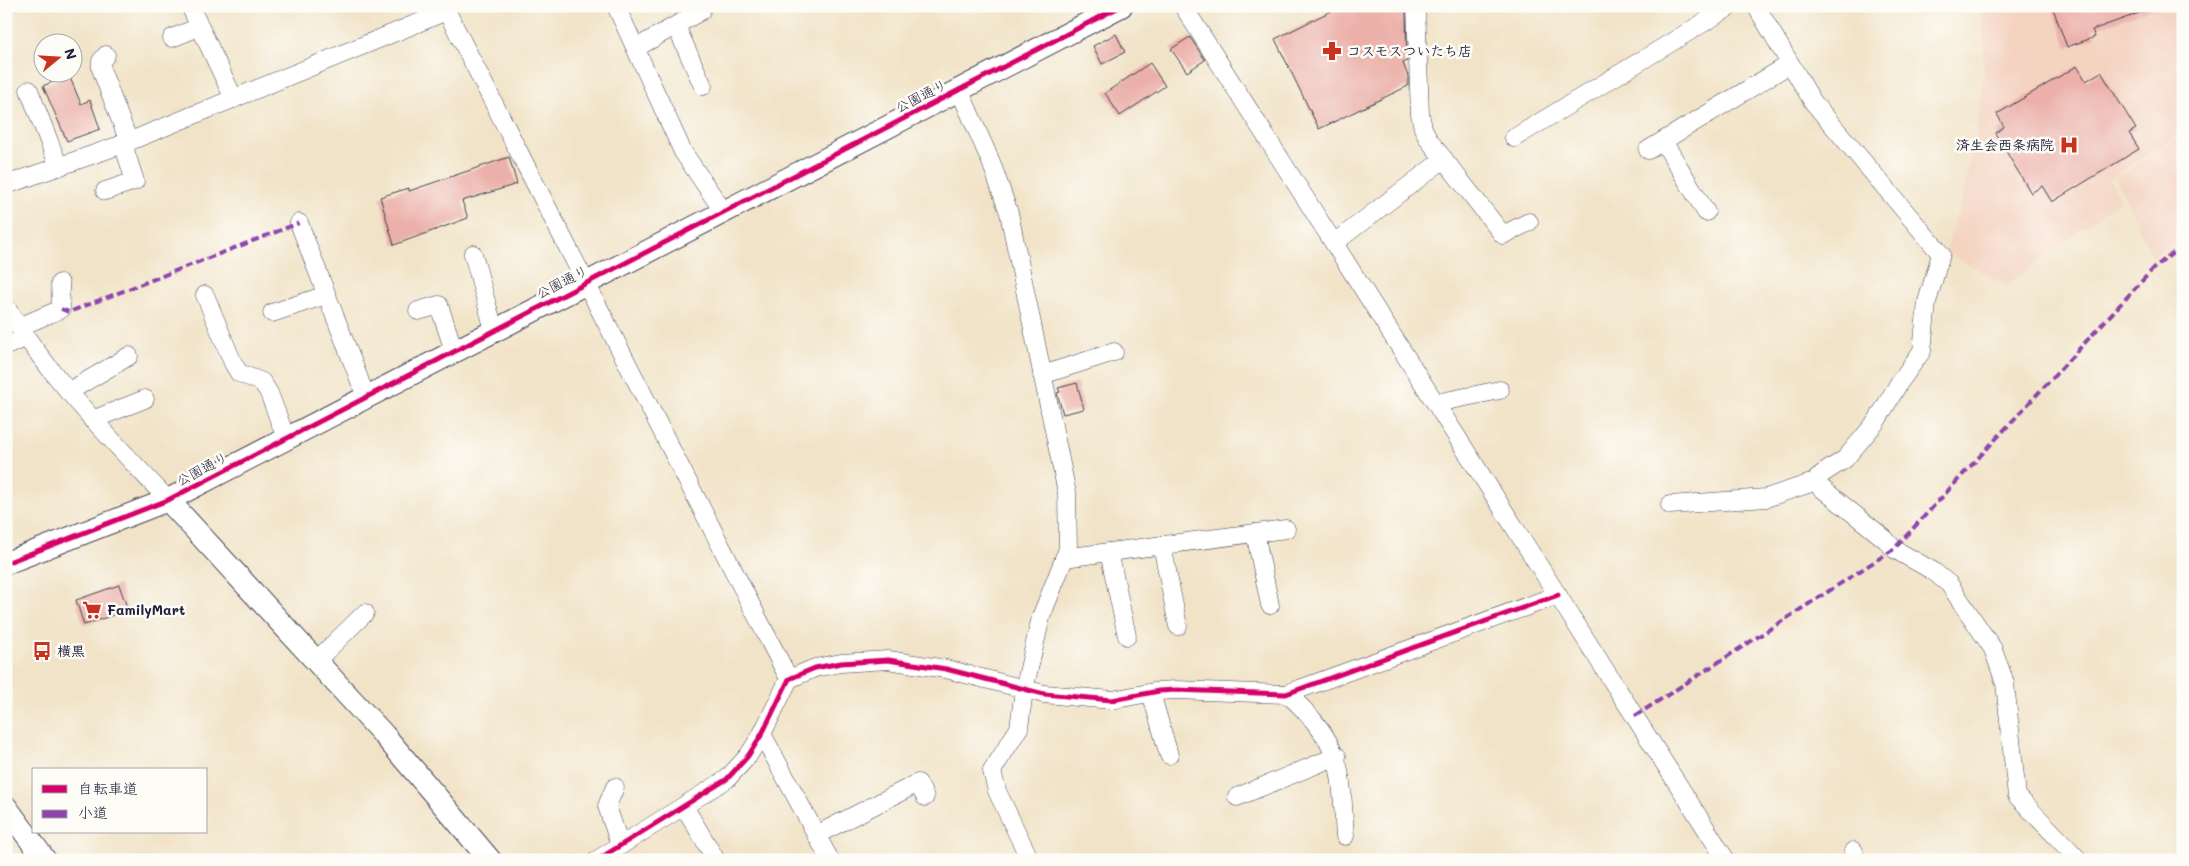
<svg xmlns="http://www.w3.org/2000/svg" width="2189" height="866" viewBox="0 0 2189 866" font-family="Mali,'Klee One',sans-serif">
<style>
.built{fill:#f4d3c1}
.building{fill:#ebb0a9}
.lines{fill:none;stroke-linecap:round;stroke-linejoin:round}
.minor-casing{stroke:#413f50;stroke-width:19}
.tertiary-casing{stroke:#413f50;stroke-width:24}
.minor{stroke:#fff;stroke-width:18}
.tertiary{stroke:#fff;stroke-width:22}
.quiet{stroke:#8e44ad;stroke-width:4;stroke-dasharray:8 4;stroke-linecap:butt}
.cycleway-casing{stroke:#fdfcf7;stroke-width:8}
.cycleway{stroke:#d6006c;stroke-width:5}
.labels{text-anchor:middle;stroke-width:5;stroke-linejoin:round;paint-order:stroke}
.poi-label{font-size:14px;font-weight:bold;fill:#22223b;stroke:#fdfcf7;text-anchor:start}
.street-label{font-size:14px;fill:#22223b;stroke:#fdfcf7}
</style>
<rect width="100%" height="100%" fill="#fdfcf7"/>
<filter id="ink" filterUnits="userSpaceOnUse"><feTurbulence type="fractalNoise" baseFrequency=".02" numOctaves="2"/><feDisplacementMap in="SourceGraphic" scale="10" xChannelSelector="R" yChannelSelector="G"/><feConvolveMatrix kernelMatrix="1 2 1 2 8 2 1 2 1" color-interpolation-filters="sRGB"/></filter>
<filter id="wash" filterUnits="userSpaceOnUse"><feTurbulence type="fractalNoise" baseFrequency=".0096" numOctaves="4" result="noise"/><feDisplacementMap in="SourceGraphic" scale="20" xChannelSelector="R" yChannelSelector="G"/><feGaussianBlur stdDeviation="1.12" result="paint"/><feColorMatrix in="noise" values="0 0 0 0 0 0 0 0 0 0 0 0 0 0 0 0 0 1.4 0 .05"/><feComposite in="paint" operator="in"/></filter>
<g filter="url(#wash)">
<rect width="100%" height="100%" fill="#f1e3c7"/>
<g class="built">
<polygon points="1983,6 2183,6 2183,133 2110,179 2120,200 2006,285 1946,252 1964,191 1978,124 1984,75"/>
<polygon points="2183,136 2183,234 2153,258 2116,178"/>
</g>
<g id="blocks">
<g class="building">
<polygon points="1341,6 1403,6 1406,12 1407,61 1403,63 1408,76 1408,86 1319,129 1275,39"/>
<polygon points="2052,6 2153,6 2153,8 2092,30 2095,37 2067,47"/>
<polygon points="1116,34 1125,52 1102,64 1093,46"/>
<polygon points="1190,37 1205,60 1187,72 1171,49"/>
<polygon points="1150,63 1165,86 1120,116 1105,93"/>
<polygon points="2077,66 2086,81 2101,72 2136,129 2129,133 2139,149 2052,202 2042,186 2031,193 1995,133 2004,127 1997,114"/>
<polygon points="69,75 81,104 90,100 100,129 67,141 43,86"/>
<polygon points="509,157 517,184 462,201 468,218 394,245 380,197 409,188 409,191"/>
<polygon points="1077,383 1084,409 1063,414 1057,393 1060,392 1058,388"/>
<polygon points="119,585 128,610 84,625 76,600"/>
</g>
</g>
</g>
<g filter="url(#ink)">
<use href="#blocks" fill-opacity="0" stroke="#413f50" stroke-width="1"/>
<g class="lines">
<g class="minor-casing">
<g id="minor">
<polyline points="190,6 234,99"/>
<polyline points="444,6 789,679"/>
<polyline points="616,6 683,152 723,211"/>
<polyline points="1183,6 1726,860"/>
<polyline points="1416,6 1420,114 1423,128 1428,139 1503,235 1529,222"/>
<polyline points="676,26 703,86"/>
<polyline points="172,38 199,27"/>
<polyline points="636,48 701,11"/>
<polyline points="106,55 101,61 101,69 129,142"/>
<polyline points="959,89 991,162 1009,213 1067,493 1068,549 1041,617 1024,690 1019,728 992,771 997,791 1030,860"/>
<polyline points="29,90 59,167"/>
<polyline points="1514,138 1731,6"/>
<polyline points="1663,141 1706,212"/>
<polyline points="1648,150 1790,64"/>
<polyline points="6,185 123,144 447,11"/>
<polyline points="105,191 135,181 123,144"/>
<polyline points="299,223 366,397"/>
<polyline points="1334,243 1444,159"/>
<polyline points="473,254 494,330"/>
<polyline points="205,295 233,363 239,373 262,382 269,393 286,438"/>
<path d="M6,307c45,72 104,131 162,193"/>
<polyline points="418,311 439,305 454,351"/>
<polyline points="272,313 326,295"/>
<polyline points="19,327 61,309 60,283"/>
<polyline points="6,346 26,338"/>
<polyline points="1042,375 1114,352"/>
<polyline points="68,392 129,356"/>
<polyline points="1436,403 1500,390"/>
<polyline points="92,420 145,399"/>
<polyline points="1814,482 1885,539 1894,549 1933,571 1949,584 1993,649 2005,683 2017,796 2079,860"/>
<polyline points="1670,505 1766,498 1814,482 1822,474 1845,459 1876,422 1899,383 1922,351 1927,302 1941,254 1813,102 1756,6"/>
<polyline points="1255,533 1270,605"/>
<polyline points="1162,545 1178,626"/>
<polyline points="1109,552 1127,636"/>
<polyline points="1064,558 1286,529"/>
<polyline points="316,661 365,613"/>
<polyline points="1151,693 1169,755"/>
<path d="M1286,694c11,7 18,16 27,26 33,39 28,68 32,116"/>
<polyline points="762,734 830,860"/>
<polyline points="615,787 607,806 620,845"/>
<polyline points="1237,797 1337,756"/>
<polyline points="684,806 716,860"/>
<polyline points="816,835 918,783 925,797"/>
<polyline points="597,860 727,779 748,756 762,734 789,679 815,668 841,663 888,660 946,669 1044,694 1112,700 1159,691 1176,690 1286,694 1558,595"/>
<polyline points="1852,860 1854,851"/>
</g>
</g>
<g class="tertiary-casing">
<g id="tertiary">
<polyline points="168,500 384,735 490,860"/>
<polyline points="6,563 168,500 1121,6"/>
<polyline points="6,807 45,860"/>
</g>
</g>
<use href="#minor" class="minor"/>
<use href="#tertiary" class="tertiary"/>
<g class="quiet">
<polyline points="61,309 69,312 299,223"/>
<polyline points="1635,716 1894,549 2154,268 2183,245"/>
</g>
<g class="cycleway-casing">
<g id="cycleway">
<polyline points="6,563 168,500 1121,6"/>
<polyline points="597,860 727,779 748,756 762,734 789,679 815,668 841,663 888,660 946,669 1044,694 1112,700 1159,691 1176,690 1286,694 1558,595"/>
</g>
</g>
<use href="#cycleway" class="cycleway"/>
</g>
</g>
<defs>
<g id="pharmacy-bare" transform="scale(1.5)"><path d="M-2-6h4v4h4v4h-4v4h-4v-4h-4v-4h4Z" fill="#c8321e" stroke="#fdfcf7" stroke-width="2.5" paint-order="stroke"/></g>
<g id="hospital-bare" transform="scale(1.5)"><path d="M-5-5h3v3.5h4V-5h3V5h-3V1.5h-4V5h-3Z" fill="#c8321e" stroke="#fdfcf7" stroke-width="2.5" paint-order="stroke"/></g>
<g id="supermarket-bare" transform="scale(1.5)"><path d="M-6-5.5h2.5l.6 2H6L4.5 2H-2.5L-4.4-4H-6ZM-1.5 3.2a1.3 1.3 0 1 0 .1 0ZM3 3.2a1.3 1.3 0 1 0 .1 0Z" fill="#c8321e" stroke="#fdfcf7" stroke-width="2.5" paint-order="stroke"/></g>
<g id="bus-bare" transform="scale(1.5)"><path d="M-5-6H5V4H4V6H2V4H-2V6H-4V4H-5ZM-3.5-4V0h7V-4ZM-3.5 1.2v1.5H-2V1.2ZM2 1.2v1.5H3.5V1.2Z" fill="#c8321e" stroke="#fdfcf7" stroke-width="2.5" paint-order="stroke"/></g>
</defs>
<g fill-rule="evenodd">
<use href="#pharmacy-bare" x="1332" y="51"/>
<use href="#hospital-bare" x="2069" y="145"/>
<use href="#supermarket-bare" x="92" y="610"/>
<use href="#bus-bare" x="42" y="651"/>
</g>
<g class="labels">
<g class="poi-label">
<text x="1347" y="56">コスモスついたち店</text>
<text x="2054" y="150" text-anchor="end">済生会西条病院</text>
<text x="107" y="615">FamilyMart</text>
<text x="57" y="656">横黒</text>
</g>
<g class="street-label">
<text transform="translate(921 96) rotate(-27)" y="5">公園通り</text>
<text transform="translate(562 282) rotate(-27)" y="5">公園通り</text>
<text transform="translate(202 469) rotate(-28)" y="5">公園通り</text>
</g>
</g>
<rect width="2189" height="866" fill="none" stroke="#fdfcf7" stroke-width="25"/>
<rect x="32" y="768" width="175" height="65" fill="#fdfcf7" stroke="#a5a5ac"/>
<rect x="42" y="785" width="25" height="8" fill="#d6006c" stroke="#a5a5ac"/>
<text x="78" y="794" font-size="15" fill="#22223b">自転車道</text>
<rect x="42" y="810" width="25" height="8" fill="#8e44ad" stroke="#a5a5ac"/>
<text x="78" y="818" font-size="15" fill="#22223b">小道</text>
<g transform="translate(58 58) rotate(72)"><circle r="24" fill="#fdfcf7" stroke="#a5a5ac"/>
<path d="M0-4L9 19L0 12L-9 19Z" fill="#c8321e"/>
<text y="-8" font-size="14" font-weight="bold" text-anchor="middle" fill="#22223b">N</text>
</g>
</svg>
